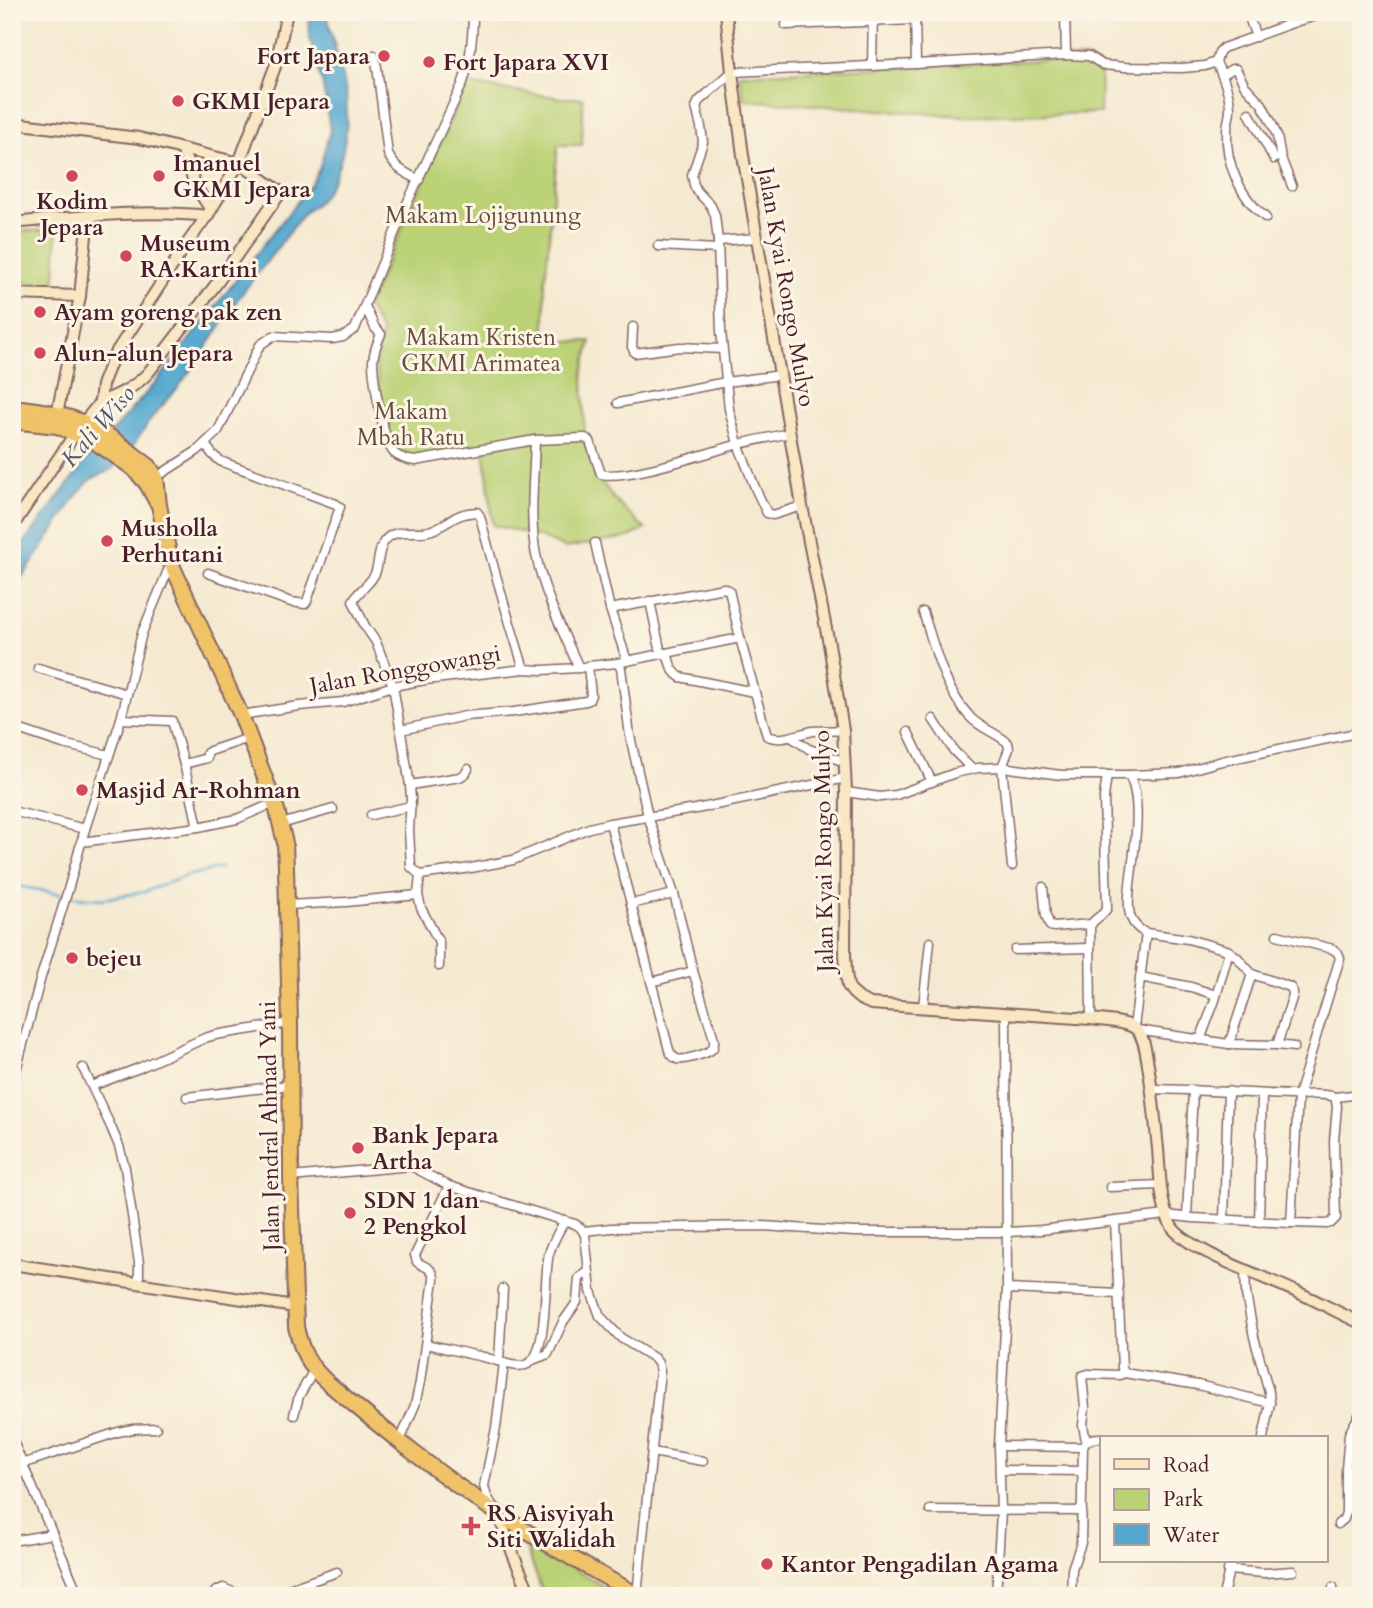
<svg xmlns="http://www.w3.org/2000/svg" width="1373" height="1608" viewBox="0 0 1373 1608" font-family="Cardo,serif">
<style>
.green{fill:#bad175;stroke:#827850;stroke-width:2}
.water{fill:#54a8d0;stroke:#4f647e;stroke-width:2}
.lines{fill:none;stroke-linecap:round;stroke-linejoin:round}
.stream{stroke:#54a8d0;stroke-width:2.5}
.street-casing{stroke:#866665;stroke-width:11}
.secondary-casing{stroke:#866665;stroke-width:14}
.highway-casing{stroke:#866665;stroke-width:18}
.street{stroke:#fff;stroke-width:8}
.secondary{stroke:#f9e7c3;stroke-width:10}
.highway{stroke:#f0c369;stroke-width:14}
.poi-dot{fill:#d1495b;stroke:#fcf5e5;stroke-width:2.5}
.labels{text-anchor:middle;stroke-width:6;stroke-linejoin:round;paint-order:stroke}
.poi-label{font-size:23px;font-weight:bold;fill:#4a1f2b;stroke:#fcf5e5;text-anchor:start}
.park-label{font-size:23px;fill:#664c3e;stroke:#fcf5e5}
.street-label{font-size:23px;fill:#4a1f2b;stroke:#fcf5e5}
.water-label{font-size:24px;font-style:italic;fill:#4e566d;stroke:#fcf5e5}
</style>
<rect width="100%" height="100%" fill="#fcf5e5"/>
<filter id="ink" filterUnits="userSpaceOnUse"><feTurbulence type="fractalNoise" baseFrequency=".0143" numOctaves="2"/><feDisplacementMap in="SourceGraphic" scale="14" xChannelSelector="R" yChannelSelector="G"/><feConvolveMatrix kernelMatrix="1 2 1 2 8 2 1 2 1" color-interpolation-filters="sRGB"/></filter>
<filter id="wash" filterUnits="userSpaceOnUse"><feTurbulence type="fractalNoise" baseFrequency=".00686" numOctaves="4" result="noise"/><feDisplacementMap in="SourceGraphic" scale="28" xChannelSelector="R" yChannelSelector="G"/><feGaussianBlur stdDeviation="1.57" result="paint"/><feColorMatrix in="noise" values="0 0 0 0 0 0 0 0 0 0 0 0 0 0 0 0 0 1.4 0 .05"/><feComposite in="paint" operator="in"/></filter>
<g filter="url(#wash)">
<rect width="100%" height="100%" fill="#f5ead1"/>
<g class="green">
<polygon points="1087,58 1101,67 1100,113 962,116 744,100 739,74"/>
<polygon points="467,84 562,98 583,98 582,145 558,145 545,281 545,342 591,341 583,372 585,442 597,475 614,499 645,529 629,537 565,548 540,537 493,525 484,448 415,460 395,452 387,437 375,361 382,333 367,306"/>
<polygon points="57,230 55,286 12,281 12,231"/>
<polygon points="523,1539 620,1596 544,1596"/>
</g>
<path class="water" d="M309,12h18c4,27 15,54 19,81 4,36 -3,81 -28,109 -4,4 -9,7 -13,10l-67,87 -37,57 -25,34 -23,26 -20,30 -22,24 -20,9 -15,17 -47,72 -17,21v-30l73,-97 71,-80 156,-199 8,-16 10,-37 -7,-44 -13,-46z"/>
<g class="lines">
<polyline class="stream" points="12,885 77,897 101,899 144,892 186,876 222,868"/>
</g>
</g>
<g filter="url(#ink)">
<g class="lines">
<g class="street-casing">
<g id="street">
<polyline points="915,12 916,64"/>
<polyline points="1065,12 1066,55"/>
<polyline points="1247,12 1256,37"/>
<polyline points="1352,12 1361,15"/>
<polyline points="915,13 941,12"/>
<polyline points="786,25 915,20"/>
<path d="M374,55l3,12 11,87c6,14 18,19 31,26"/>
<path d="M1216,62c7,15 14,31 14,47 0,7 -3,15 -3,22 -2,33 14,67 39,87"/>
<polyline points="872,66 873,12"/>
<polyline points="1222,75 1232,69 1236,69 1245,86 1262,104 1272,124 1277,136 1281,158 1292,186"/>
<polyline points="1249,113 1274,159"/>
<polyline points="718,241 757,238"/>
<polyline points="658,246 718,249"/>
<path d="M365,306l10,22 6,6c-4,9 -7,17 -8,27 0,17 10,81 21,92 6,5 13,7 21,8l120,-21 50,-2 5,3 11,33c27,6 105,-21 135,-29 18,-5 36,-8 54,-12"/>
<polyline points="633,327 632,347 635,353 680,347 722,349"/>
<polyline points="618,403 726,382 781,375"/>
<path d="M535,440c-1,36 -6,81 1,115 8,39 27,77 43,113"/>
<polyline points="205,444 212,454 220,461 336,504 340,507 307,601 305,604 291,602 208,573"/>
<path d="M155,478l42,-27 21,-20 39,-80 3,-6 13,-9 59,3 11,-2 12,-8 49,-119 58,-125c9,-24 11,-47 11,-73"/>
<polyline points="802,506 773,515 767,513 756,490 738,444 729,409 721,331 718,241 715,215 711,206 697,191 694,185 692,175 703,142 701,127 696,107 699,101 732,72 916,64 1066,55 1089,56 1103,65 1125,67 1182,68 1205,66 1216,62 1219,52 1223,48 1298,21 1332,12"/>
<polyline points="595,543 610,609"/>
<polyline points="650,601 661,654"/>
<path d="M923,612c12,36 21,78 48,106 11,11 26,15 37,25l1,6 -7,18 10,99"/>
<path d="M667,653c3,10 4,18 13,24l74,15"/>
<polyline points="627,661 610,609 724,588 729,590 740,638"/>
<path d="M617,663l123,-25 27,98c15,6 30,-2 46,-5 10,-1 20,0 30,-1"/>
<path d="M588,666l29,-3 4,5 9,68 18,80 26,78 19,77 21,68c0,4 1,8 -3,11 -5,4 -28,11 -34,9 -5,-2 -6,-5 -8,-9l-59,-227"/>
<polyline points="38,668 127,694"/>
<path d="M524,669c-16,-51 -31,-102 -44,-153l-3,-4c-23,1 -26,11 -45,18 -12,5 -26,-1 -38,4 -16,6 -14,23 -18,37 -4,13 -18,19 -23,30l12,25 11,16 17,44 17,99 1,14 -2,31 2,37 9,8 51,-7 42,-8 76,-32 21,-5 86,-14 150,-31"/>
<polyline points="241,715 299,706 343,702 393,686 425,680 524,669 542,670 579,668 588,666 591,695 589,700 586,701 514,712 465,716 401,730"/>
<polyline points="121,719 172,721 185,768 198,827"/>
<polyline points="933,719 954,751 971,768"/>
<polyline points="12,727 63,744 109,755"/>
<polyline points="908,732 932,782"/>
<polyline points="791,737 809,749 845,762"/>
<polyline points="184,764 207,758 207,753 210,751 249,738"/>
<polyline points="1129,775 1179,773 1222,761 1361,732"/>
<polyline points="410,785 460,777 466,773 468,769"/>
<path d="M846,792l34,5 16,-2 59,-22 23,-5 24,-1 59,8h68c15,27 4,80 1,110 -1,9 -3,23 1,33 3,7 8,12 15,15l42,6 39,11 9,6 16,18 38,13 3,5v3l-16,50"/>
<polyline points="12,811 85,829"/>
<polyline points="371,815 411,806"/>
<polyline points="281,824 333,809"/>
<polyline points="81,842 198,827 237,819 274,803"/>
<polyline points="420,875 418,895 421,908 439,942 439,966"/>
<polyline points="1043,887 1046,916 1050,926 1054,927 1091,924"/>
<polyline points="631,904 674,894"/>
<polyline points="287,905 346,902 418,895"/>
<polyline points="1277,935 1333,949 1338,953 1340,958 1298,1096 1291,1223"/>
<polyline points="1015,950 1089,948"/>
<polyline points="1140,977 1191,987 1216,995"/>
<polyline points="651,982 693,971"/>
<polyline points="923,1007 930,942"/>
<path d="M1091,1019l-1,-92c3,-9 13,-10 17,-19l-3,-111 3,-22"/>
<polyline points="1134,1027 1146,933"/>
<polyline points="1137,1030 1229,1044 1277,1045 1294,1047"/>
<polyline points="1200,1040 1215,1000 1229,951"/>
<polyline points="1229,1044 1252,974"/>
<polyline points="83,1068 111,1127 119,1146 125,1168 139,1263 139,1282"/>
<polyline points="12,1085 41,977 68,890 85,829 121,719 142,633 171,563"/>
<polyline points="92,1086 139,1068 205,1038 215,1035 290,1023"/>
<polyline points="187,1097 290,1085"/>
<polyline points="1335,1097 1361,1094"/>
<polyline points="291,1177 411,1166 449,1186 575,1224 581,1228 585,1235 591,1291 600,1316 621,1338 654,1358 658,1363 660,1371 637,1595"/>
<polyline points="1110,1187 1161,1185"/>
<polyline points="1187,1217 1193,1090"/>
<polyline points="1224,1220 1228,1091"/>
<polyline points="1115,1221 1122,1368 1124,1373 1198,1385 1270,1403"/>
<polyline points="1259,1222 1262,1094"/>
<path d="M584,1231l27,-3 152,-2 91,6h153l34,-2 125,-15 27,3 98,5 36,1 4,-1 5,-5 -2,-77 3,-35 -2,-9c-14,-5 -30,-1 -44,-2 -46,-2 -92,-5 -138,-6"/>
<polyline points="1245,1269 1246,1294 1254,1337 1269,1392 1270,1403 1263,1438"/>
<polyline points="1007,1289 1119,1294"/>
<path d="M426,1344c19,4 38,9 57,13 14,3 29,11 42,8 25,-5 18,-91 24,-111 3,-12 10,-23 16,-34"/>
<polyline points="535,1359 548,1354 563,1322 577,1302 579,1278 585,1274 589,1275"/>
<polyline points="499,1361 503,1289"/>
<polyline points="294,1415 299,1396 314,1370"/>
<polyline points="12,1439 79,1596"/>
<path d="M400,1441l15,-36 5,-23 14,-103c0,-11 -10,-12 -17,-17l-2,-7 34,-69"/>
<polyline points="1086,1441 1083,1425 1085,1407 1082,1376 1088,1374 1120,1375 1124,1373"/>
<polyline points="999,1446 1083,1447"/>
<polyline points="652,1452 703,1461"/>
<polyline points="22,1464 118,1432 133,1429 156,1428"/>
<polyline points="1000,1470 1082,1471"/>
<polyline points="12,1476 25,1471"/>
<polyline points="493,1506 487,1497 484,1486 496,1428 504,1363"/>
<polyline points="930,1510 1082,1511"/>
<polyline points="1338,1524 1344,1519 1346,1512 1346,1469 1349,1434 1361,1412"/>
<polyline points="12,1541 52,1534"/>
<polyline points="1228,1570 1264,1573 1293,1571"/>
<polyline points="214,1596 215,1592 223,1588 243,1596"/>
<polyline points="275,1596 289,1589 337,1572"/>
<polyline points="996,1596 1001,1512 999,1446 1007,1289 1006,1013"/>
<path d="M1071,1596l1,-27 9,-26 2,-96c4,-9 10,-9 20,-9"/>
<polyline points="1223,1596 1231,1561"/>
<polyline points="1332,1596 1333,1587"/>
</g>
</g>
<g class="secondary-casing">
<g id="secondary">
<path d="M726,12l6,60 11,83 59,351 27,138 14,86 3,62 -1,161 1,19 2,14 5,7 7,6 11,5 220,15c12,2 38,2 46,11 8,9 9,24 11,35 5,28 7,56 10,84 2,23 2,59 14,78 16,24 98,52 127,66 21,9 41,21 62,30"/>
<path d="M12,123l127,15 43,11 57,14 42,29 -64,91 -69,90c-14,15 -30,22 -48,29"/>
<polyline points="182,149 196,187 211,210"/>
<path d="M12,223c64,-6 132,-14 196,-7"/>
<polyline points="12,294 80,296"/>
<polyline points="56,420 80,296 88,216"/>
<polyline points="12,527 76,432 100,402 102,385 113,357 184,248 211,210 239,163 276,64 287,12"/>
<polyline points="12,1264 295,1307"/>
<polyline points="498,1514 515,1559 531,1596"/>
</g>
</g>
<g class="highway-casing">
<g id="highway">
<path d="M12,407c32,3 64,9 92,26 15,9 30,22 45,33l7,11 3,28 12,58 70,152 36,95 8,33 1,25 4,155 1,154 5,150c6,26 12,38 32,56 55,46 111,92 171,131 45,30 93,55 140,82"/>
<polyline points="12,421 57,426 95,442 133,468 147,484 156,501"/>
</g>
</g>
<use href="#street" class="street"/>
<use href="#secondary" class="secondary"/>
<use href="#highway" class="highway"/>
</g>
</g>
<g class="poi-dot">
<circle cx="384" cy="56" r="7"/>
<circle cx="429" cy="62" r="7"/>
<circle cx="178" cy="101" r="7"/>
<circle cx="72" cy="176" r="7"/>
<circle cx="159" cy="176" r="7"/>
<circle cx="126" cy="256" r="7"/>
<circle cx="40" cy="312" r="7"/>
<circle cx="40" cy="353" r="7"/>
<circle cx="107" cy="541" r="7"/>
<circle cx="82" cy="790" r="7"/>
<circle cx="72" cy="958" r="7"/>
<circle cx="358" cy="1148" r="7"/>
<circle cx="350" cy="1213" r="7"/>
<path d="M467.5 1515.5h7v7h7v7h-7v7h-7v-7h-7v-7h7z"/>
<circle cx="767" cy="1564" r="7"/>
</g>
<g class="labels">
<g class="poi-label">
<text x="370" y="64" text-anchor="end">Fort Japara</text>
<text x="443" y="70">Fort Japara XVI</text>
<text x="192" y="109">GKMI Jepara</text>
<text x="173" y="171">Imanuel<tspan x="173" dy="26">GKMI Jepara</tspan></text>
<text x="72" y="209" text-anchor="middle">Kodim<tspan x="72" dy="26">Jepara</tspan></text>
<text x="140" y="251">Museum<tspan x="140" dy="26">RA.Kartini</tspan></text>
<text x="54" y="320">Ayam goreng pak zen</text>
<text x="54" y="361">Alun-alun Jepara</text>
<text x="121" y="536">Musholla<tspan x="121" dy="26">Perhutani</tspan></text>
<text x="96" y="798">Masjid Ar-Rohman</text>
<text x="86" y="966">bejeu</text>
<text x="372" y="1143">Bank Jepara<tspan x="372" dy="26">Artha</tspan></text>
<text x="364" y="1208">SDN 1 dan<tspan x="364" dy="26">2 Pengkol</tspan></text>
<text x="487" y="1521">RS Aisyiyah<tspan x="487" dy="26">Siti Walidah</tspan></text>
<text x="781" y="1572">Kantor Pengadilan Agama</text>
</g>
<g class="park-label">
<text x="483" y="223">Makam Lojigunung</text>
<text x="481" y="345">Makam Kristen<tspan x="481" dy="26">GKMI Arimatea</tspan></text>
<text x="411" y="419">Makam<tspan x="411" dy="26">Mbah Ratu</tspan></text>
</g>
<g class="street-label">
<text transform="translate(787 287) rotate(80)" y="8">Jalan Kyai Rongo Mulyo</text>
<text transform="translate(405 669) rotate(-10)" y="8">Jalan Ronggowangi</text>
<text transform="translate(823 851) rotate(-91)" y="8">Jalan Kyai Rongo Mulyo</text>
<text transform="translate(269 1126) rotate(-91)" y="8">Jalan Jendral Ahmad Yani</text>
</g>
<g class="water-label">
<text transform="translate(98 426) rotate(-49)" y="8">Kali Wiso</text>
</g>
</g>
<rect width="1373" height="1608" fill="none" stroke="#fcf5e5" stroke-width="42"/>
<rect x="1100" y="1436" width="228" height="126" fill="#fcf5e5" stroke="#b59f9b" stroke-width="2"/>
<rect x="1114" y="1459" width="35" height="10" fill="#f9e7c3" stroke="#b59f9b" stroke-width="2"/>
<text x="1163" y="1472" font-size="21" fill="#4a1f2b">Road</text>
<rect x="1114" y="1489" width="35" height="21" fill="#bad175" stroke="#b59f9b" stroke-width="2"/>
<text x="1163" y="1506" font-size="21" fill="#4a1f2b">Park</text>
<rect x="1114" y="1524" width="35" height="21" fill="#54a8d0" stroke="#b59f9b" stroke-width="2"/>
<text x="1163" y="1542" font-size="21" fill="#4a1f2b">Water</text>
</svg>
